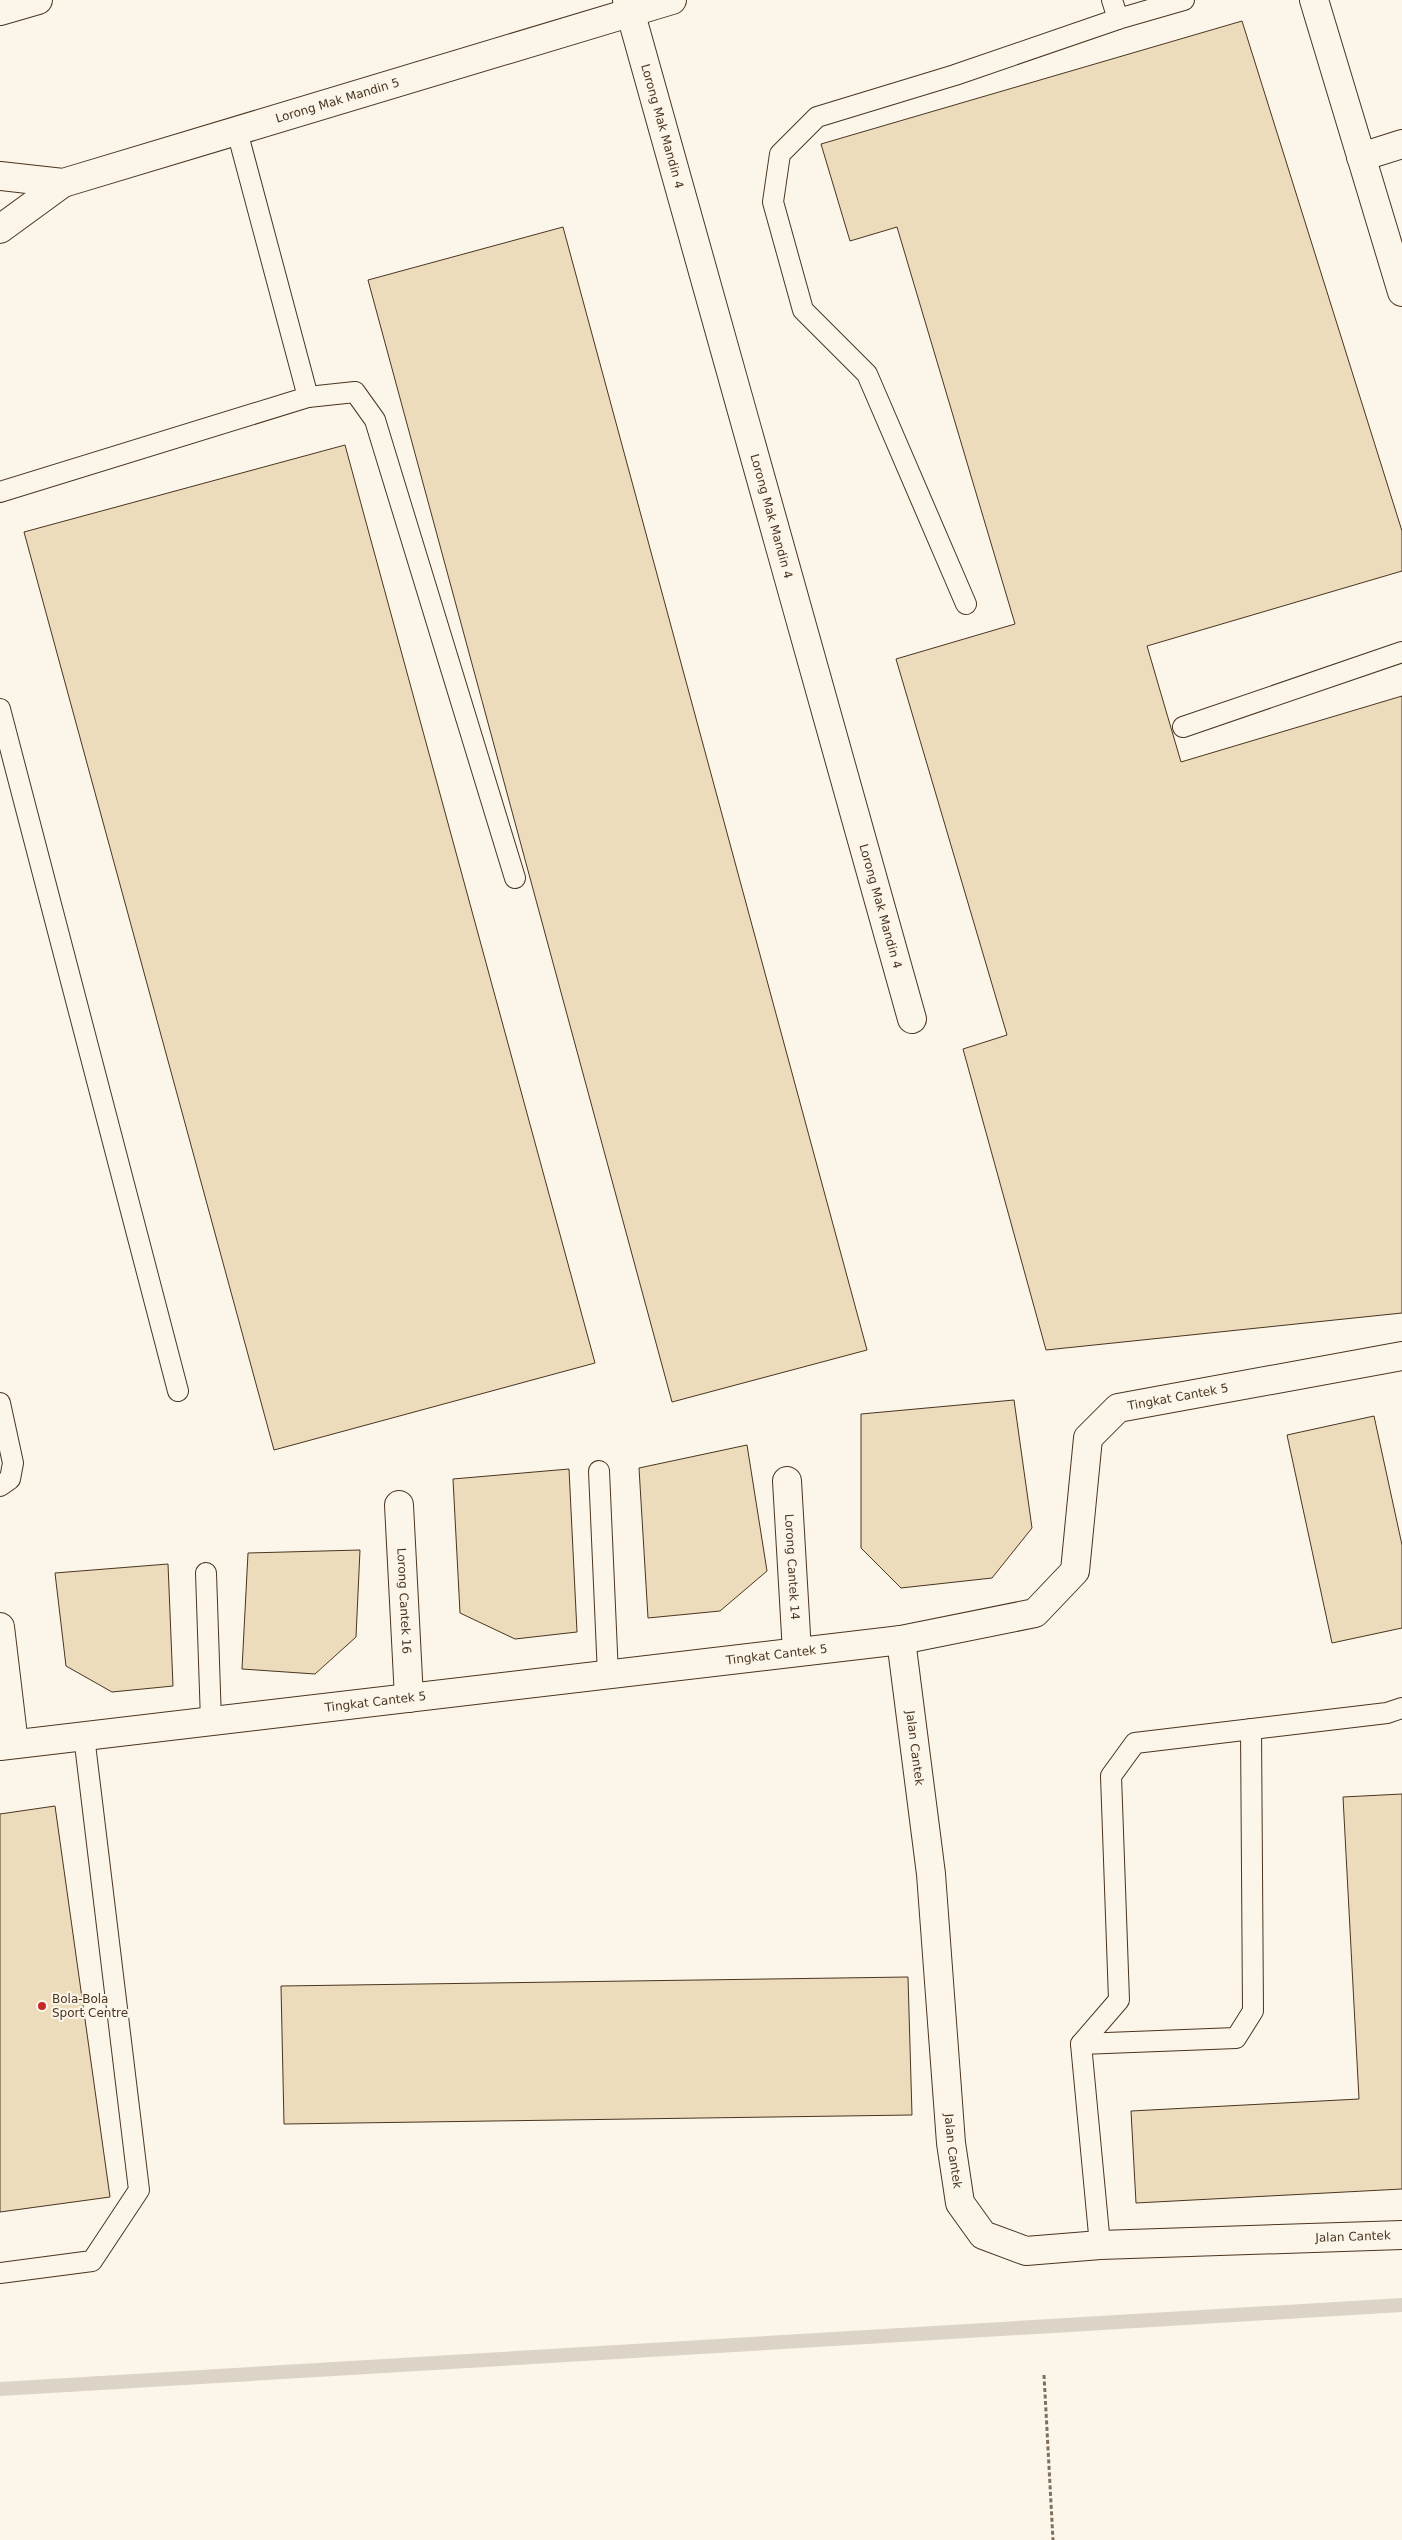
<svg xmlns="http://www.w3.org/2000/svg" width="1402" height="2540" viewBox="0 0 1402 2540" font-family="'DejaVu Sans',sans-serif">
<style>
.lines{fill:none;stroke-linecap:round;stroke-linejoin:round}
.stream{stroke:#dcd4c6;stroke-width:14}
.building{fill:#ecdcbc;stroke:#4a3520}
.lane-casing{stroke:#4a3520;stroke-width:22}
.street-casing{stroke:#4a3520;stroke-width:30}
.secondary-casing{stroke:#4a3520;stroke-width:30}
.path{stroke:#7f6f5c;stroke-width:3;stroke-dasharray:4 2.5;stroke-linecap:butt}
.lane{stroke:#fbf6e9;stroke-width:20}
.street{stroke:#fbf6e9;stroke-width:28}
.secondary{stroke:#fbf6e9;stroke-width:28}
.poi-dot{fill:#c62828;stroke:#fbf6e9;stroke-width:2}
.labels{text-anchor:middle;stroke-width:4;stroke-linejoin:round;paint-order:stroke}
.street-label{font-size:12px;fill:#4a3520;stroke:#fbf6e9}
.poi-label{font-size:12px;fill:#4a3520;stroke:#fbf6e9;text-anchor:start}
</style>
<rect width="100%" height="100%" fill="#fbf6e9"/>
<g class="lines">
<polyline class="stream" points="0,2389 1402,2305"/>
</g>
<g class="building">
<polygon points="1242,21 1402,531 1402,571 1147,646 1181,762 1402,696 1402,1313 1046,1350 963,1049 1007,1035 896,659 1015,624 897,227 850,241 821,144"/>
<polygon points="563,227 867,1350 672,1402 368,280"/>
<polygon points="345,445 595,1363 274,1450 24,532"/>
<polygon points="1014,1400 1032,1528 992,1578 901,1588 861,1548 861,1414"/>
<polygon points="1374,1416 1402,1545 1402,1628 1332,1643 1287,1435"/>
<polygon points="747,1445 767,1571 720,1611 648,1618 639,1468"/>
<polygon points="569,1469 577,1632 515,1639 460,1613 453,1479"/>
<polygon points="360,1550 356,1637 315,1674 242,1669 248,1553"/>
<polygon points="168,1564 173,1686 112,1692 66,1666 55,1573"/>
<polygon points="1402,1794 1402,2189 1136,2203 1131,2111 1359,2099 1343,1797"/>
<polygon points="55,1806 110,2197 0,2212 0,1814"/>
<polygon points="908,1977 912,2115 284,2124 281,1986"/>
</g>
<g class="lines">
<g class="lane-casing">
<g id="lane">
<polyline points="1118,19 1184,0"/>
<polyline points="308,397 355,392 375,420 515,878"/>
<polyline points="0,492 308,397 237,131"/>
<polyline points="966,604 867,374 803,310 773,202 780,154 817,117 955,75 1118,19 1112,0"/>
<polyline points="0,709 178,1391"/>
<polyline points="1183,727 1402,652"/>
<polyline points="0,1403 13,1463 10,1479 0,1486"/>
<polyline points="599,1471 608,1675"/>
<polyline points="206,1573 211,1721"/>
<polyline points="1081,2044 1236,2038 1253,2011 1251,1729"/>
<polyline points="1100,2245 1081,2044 1119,2000 1111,1776 1135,1743 1387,1713 1402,1708"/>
<polyline points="0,2273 92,2261 139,2190 84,1736"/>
</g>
</g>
<g class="street-casing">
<g id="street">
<path id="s1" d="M627,0l285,1019"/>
<polyline points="1314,0 1402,292"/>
<polyline points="0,11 38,0"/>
<polyline points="1361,157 1402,144"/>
<path id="s2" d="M787,1481l10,171"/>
<path id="s3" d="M399,1505l10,193"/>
<polyline points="0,1627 14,1744"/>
<path id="s4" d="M901,1640l30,234 20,269 9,60 23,32 43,16 74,-6 302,-10"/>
<path id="s5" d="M0,1746l901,-106 134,-27 40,-42 13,-133 30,-30 284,-52"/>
</g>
</g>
<g class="secondary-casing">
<g id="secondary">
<path id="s6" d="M0,176l63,7 609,-183"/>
<polyline points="0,229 63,183"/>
</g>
</g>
<polyline class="path" points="1044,2375 1053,2540"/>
<use href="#lane" class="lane"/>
<use href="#street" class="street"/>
<use href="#secondary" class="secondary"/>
</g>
<circle class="poi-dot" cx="42" cy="2006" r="5"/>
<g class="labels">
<g class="street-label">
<text dy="4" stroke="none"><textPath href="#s6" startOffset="350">Lorong Mak Mandin 5</textPath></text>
<text dy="4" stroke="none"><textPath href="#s1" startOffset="131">Lorong Mak Mandin 4</textPath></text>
<text dy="4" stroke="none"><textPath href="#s1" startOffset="536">Lorong Mak Mandin 4</textPath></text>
<text dy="4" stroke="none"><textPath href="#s1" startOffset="941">Lorong Mak Mandin 4</textPath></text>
<text dy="4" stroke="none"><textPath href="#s5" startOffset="1339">Tingkat Cantek 5</textPath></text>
<text dy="4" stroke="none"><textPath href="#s2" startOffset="86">Lorong Cantek 14</textPath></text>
<text dy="4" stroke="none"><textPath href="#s3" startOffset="96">Lorong Cantek 16</textPath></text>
<text dy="4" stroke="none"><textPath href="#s5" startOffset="782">Tingkat Cantek 5</textPath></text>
<text dy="4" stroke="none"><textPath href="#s5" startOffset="378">Tingkat Cantek 5</textPath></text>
<text dy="4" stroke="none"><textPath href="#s4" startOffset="109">Jalan Cantek</textPath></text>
<text dy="4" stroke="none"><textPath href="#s4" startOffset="514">Jalan Cantek</textPath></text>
<text dy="4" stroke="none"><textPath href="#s4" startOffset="979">Jalan Cantek</textPath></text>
</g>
<g class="poi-label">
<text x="52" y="2003">Bola-Bola<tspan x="52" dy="14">Sport Centre</tspan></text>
</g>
</g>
</svg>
